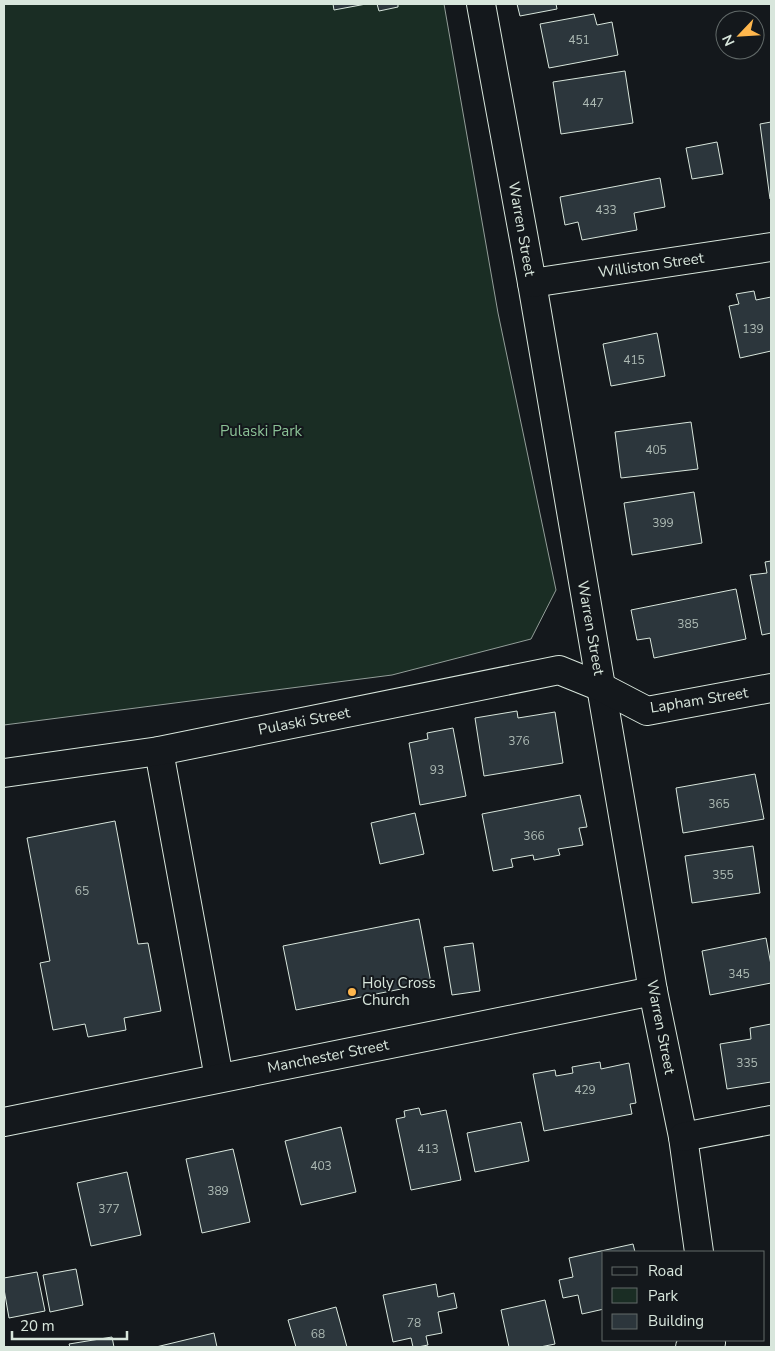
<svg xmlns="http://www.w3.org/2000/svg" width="775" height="1351" viewBox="0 0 775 1351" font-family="'Nunito Sans',sans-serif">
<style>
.green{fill:#1a2d24;stroke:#939e99}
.building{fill:#2c363c;stroke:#d8e6dc}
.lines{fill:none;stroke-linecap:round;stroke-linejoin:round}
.minor-casing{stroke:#d8e6dc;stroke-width:30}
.minor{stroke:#14181c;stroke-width:28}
.poi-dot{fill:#ffb74d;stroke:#14181c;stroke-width:2}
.labels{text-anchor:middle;stroke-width:4;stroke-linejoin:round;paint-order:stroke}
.number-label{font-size:12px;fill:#adbab4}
.street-label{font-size:15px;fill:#d8e6dc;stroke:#14181c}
.park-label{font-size:15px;fill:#8ac095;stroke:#14181c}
.poi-label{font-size:15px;fill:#d8e6dc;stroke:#14181c;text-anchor:start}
</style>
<rect width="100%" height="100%" fill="#14181c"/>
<polygon class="green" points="4,4 444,4 498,313 556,590 531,639 392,675 4,725"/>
<g class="building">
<polygon points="333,4 366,4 334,10"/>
<polygon points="377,4 398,4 398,7 379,11"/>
<polygon points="517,4 556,4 557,9 520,16"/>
<polygon points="594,14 597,25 612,22 618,55 549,68 540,24"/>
<polygon points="625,71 633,123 561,134 553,82"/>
<polygon points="771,122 771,199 770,199 760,124"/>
<polygon points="717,142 723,174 692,179 686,148"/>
<polygon points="660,178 665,207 634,213 637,230 582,240 578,222 565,225 560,197"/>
<polygon points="754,291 756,300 771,297 771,351 740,358 729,306 739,304 736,294"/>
<polygon points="657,333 665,376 611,386 603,344"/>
<polygon points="691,422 698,469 621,478 615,432"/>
<polygon points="694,492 702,543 632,555 624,503"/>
<polygon points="771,561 771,633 762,635 750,575 767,573 765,562"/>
<polygon points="736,589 746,639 654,658 650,638 637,640 631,610"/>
<polygon points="517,711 518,718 555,712 563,763 484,776 475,718"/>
<polygon points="453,728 466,796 420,805 409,743 428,739 427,733"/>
<polygon points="755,774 764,819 683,833 676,788"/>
<polygon points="580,795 587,827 579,828 583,845 558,849 560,855 534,860 533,855 511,859 513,867 493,871 482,814"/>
<polygon points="415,813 424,854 380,864 371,823"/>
<polygon points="115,821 138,944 148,943 161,1011 124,1018 126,1030 88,1037 85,1024 53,1030 40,963 50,961 27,838"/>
<polygon points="753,846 760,893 692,903 685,856"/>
<polygon points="419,919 431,983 296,1010 283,946"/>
<polygon points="766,938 771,965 771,983 710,995 702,951"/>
<polygon points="473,943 480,991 452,995 444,947"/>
<polygon points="771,1024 771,1082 727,1089 720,1044 751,1039 750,1028"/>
<polygon points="600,1062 601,1069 629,1063 636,1103 630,1104 632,1114 544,1131 533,1074 555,1070 556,1076 573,1073 572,1067"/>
<polygon points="419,1108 421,1115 446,1110 461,1180 411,1190 396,1119 405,1117 404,1111"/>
<polygon points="521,1122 529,1161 475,1172 467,1133"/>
<polygon points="341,1127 356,1192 301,1205 285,1141"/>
<polygon points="233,1149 250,1222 202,1233 186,1159"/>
<polygon points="127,1172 141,1235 91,1246 77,1183"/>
<polygon points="633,1244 635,1252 604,1252 604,1309 582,1314 578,1295 563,1298 559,1280 573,1277 569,1258"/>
<polygon points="76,1269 83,1305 50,1312 43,1275"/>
<polygon points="37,1272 45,1311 9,1318 4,1289 4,1278"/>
<polygon points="436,1284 438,1297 454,1293 457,1308 438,1312 442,1333 426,1336 428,1345 418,1347 413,1347 411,1338 393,1342 383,1295"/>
<polygon points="545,1300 555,1344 540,1347 509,1347 501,1310"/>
<polygon points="336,1307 347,1347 296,1347 288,1320"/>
<polygon points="214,1333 217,1347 156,1347"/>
<polygon points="112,1337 114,1347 70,1347 69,1344"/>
</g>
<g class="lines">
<g class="minor-casing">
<g id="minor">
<polyline points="481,4 532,283 653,991 683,1137 699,1252"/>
<polyline points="532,283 771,247"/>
<polyline points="159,751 219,1078"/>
<polyline points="4,773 159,751 559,670 601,687 647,711 771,688"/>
<polyline points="4,1122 653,991"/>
<polyline points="683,1137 771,1120"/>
<polyline points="690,1347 711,1343"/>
</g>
</g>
<use href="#minor" class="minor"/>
</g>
<circle class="poi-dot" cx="352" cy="992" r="5"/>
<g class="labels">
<g class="number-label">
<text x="579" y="44">451</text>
<text x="593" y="107">447</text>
<text x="606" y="214">433</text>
<text x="753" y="333">139</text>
<text x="634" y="364">415</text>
<text x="656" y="454">405</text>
<text x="663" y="527">399</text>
<text x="688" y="628">385</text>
<text x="519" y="745">376</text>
<text x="437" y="774">93</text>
<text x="719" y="808">365</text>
<text x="534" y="840">366</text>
<text x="723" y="879">355</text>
<text x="82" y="895">65</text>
<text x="739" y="978">345</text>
<text x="747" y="1067">335</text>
<text x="585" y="1094">429</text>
<text x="428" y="1153">413</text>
<text x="321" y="1170">403</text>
<text x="218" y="1195">389</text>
<text x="109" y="1213">377</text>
<text x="414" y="1327">78</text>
<text x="318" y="1338">68</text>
</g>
<g class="street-label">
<text transform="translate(522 229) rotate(80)" y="5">Warren Street</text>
<text transform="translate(651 265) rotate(-8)" y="5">Williston Street</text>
<text transform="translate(591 628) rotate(80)" y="5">Warren Street</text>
<text transform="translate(699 700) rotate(-9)" y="5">Lapham Street</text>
<text transform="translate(304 721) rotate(-11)" y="5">Pulaski Street</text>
<text transform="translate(661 1027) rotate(79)" y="5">Warren Street</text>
<text transform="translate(328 1056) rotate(-11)" y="5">Manchester Street</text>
</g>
<g class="park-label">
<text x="261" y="436">Pulaski Park</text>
</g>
<g class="poi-label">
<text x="362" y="988">Holy Cross<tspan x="362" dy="17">Church</tspan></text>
</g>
</g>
<rect width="775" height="1351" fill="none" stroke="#d8e6dc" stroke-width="10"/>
<rect x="602" y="1251" width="162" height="90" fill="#14181c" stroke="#626a69"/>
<rect x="612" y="1267" width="25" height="8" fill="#14181c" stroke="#626a69"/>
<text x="648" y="1276" font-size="15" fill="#d8e6dc">Road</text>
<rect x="612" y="1288" width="25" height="15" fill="#1a2d24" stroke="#626a69"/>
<text x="648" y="1301" font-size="15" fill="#d8e6dc">Park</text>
<rect x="612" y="1314" width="25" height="15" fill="#2c363c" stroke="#626a69"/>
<text x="648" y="1326" font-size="15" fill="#d8e6dc">Building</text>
<g transform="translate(740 35) rotate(245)"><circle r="24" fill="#14181c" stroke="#626a69"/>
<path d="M0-4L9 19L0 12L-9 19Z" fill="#ffb74d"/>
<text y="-8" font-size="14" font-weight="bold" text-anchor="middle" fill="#d8e6dc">N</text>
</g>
<path d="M12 1331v8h115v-8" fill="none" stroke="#d8e6dc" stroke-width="2.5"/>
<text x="20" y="1331" font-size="15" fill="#d8e6dc" stroke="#14181c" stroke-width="4" paint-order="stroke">20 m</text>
</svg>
